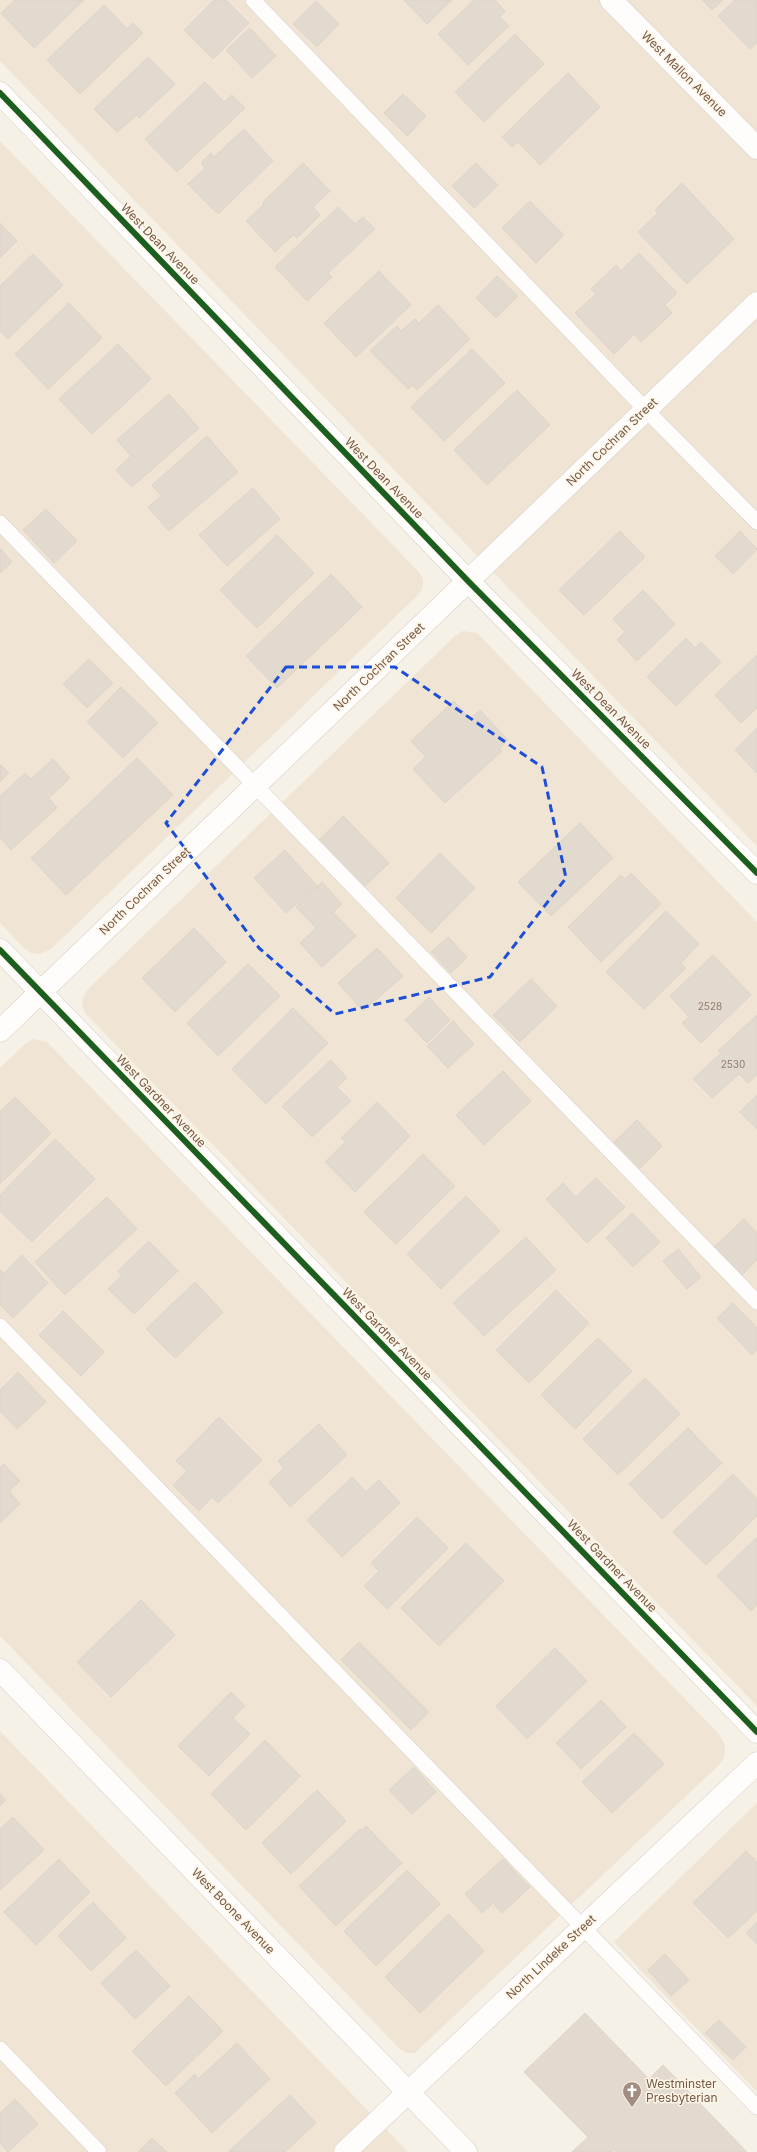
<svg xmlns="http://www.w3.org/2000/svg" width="757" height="2152" viewBox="0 0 757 2152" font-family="Inter,sans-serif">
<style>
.residential{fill:#f0e4d4}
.building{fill:#e2d9cf;stroke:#dfd4c9}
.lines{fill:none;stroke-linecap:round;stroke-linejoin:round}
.service-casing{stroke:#d5ccc2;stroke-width:16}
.minor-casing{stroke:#d5ccc2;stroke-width:23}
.secondary-casing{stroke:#d6cdc4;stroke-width:23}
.service{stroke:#fefdfb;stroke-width:15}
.minor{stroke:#fefdfb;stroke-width:22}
.secondary{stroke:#fefdfb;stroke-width:22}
.cycleway-casing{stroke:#fff6e7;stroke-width:8}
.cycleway{stroke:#1b5e20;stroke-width:6}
.marked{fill:none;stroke:#1d4ed8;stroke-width:3;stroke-dasharray:8 5;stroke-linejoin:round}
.labels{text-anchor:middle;stroke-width:3;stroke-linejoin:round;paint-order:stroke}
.number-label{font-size:10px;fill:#907b6c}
.street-label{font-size:12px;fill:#735948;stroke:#fff6e7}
.poi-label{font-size:12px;fill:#735948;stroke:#fff6e7;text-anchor:start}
</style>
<rect width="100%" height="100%" fill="#f6f1e7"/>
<g class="residential">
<polygon points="0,0 757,0 757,846 0,61"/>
<polygon points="0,141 419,572 423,579 423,587 419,594 51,949 40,954 32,953 25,949 0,923"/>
<polygon points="463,631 477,633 757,922 757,1706 85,1013 82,1005 83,997 88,989 456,635"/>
<polygon points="33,1039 47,1042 719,1734 725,1745 725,1754 721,1763 415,2053 407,2053 400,2049 0,1636 0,1068 25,1044"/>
<polygon points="0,1731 408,2152 0,2152"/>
<polygon points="757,1803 757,2092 614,1942"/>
</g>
<g class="building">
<polygon points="15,0 84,0 34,48 1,13"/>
<polygon points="214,0 226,0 249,23 213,59 184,30"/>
<polygon points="404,0 452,0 427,24"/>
<polygon points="474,0 495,0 505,11 500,17 509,26 468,65 438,34"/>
<polygon points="702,0 723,0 712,10"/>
<polygon points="735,0 757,0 757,43 750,49 718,16"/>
<polygon points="316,1 339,24 317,47 293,24"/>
<polygon points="104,5 127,29 133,23 143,33 80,94 47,60"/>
<polygon points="250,28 276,56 252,78 226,50"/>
<polygon points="515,34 544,64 484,122 455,92"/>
<polygon points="148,57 175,84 139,118 137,115 117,132 94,109"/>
<polygon points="568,73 600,107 540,165 518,142 512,147 502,137"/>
<polygon points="205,82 224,102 232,95 245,108 177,172 145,139"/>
<polygon points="403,94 426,116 407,136 384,113"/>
<polygon points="244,129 273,161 218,214 188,184 205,168 201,163 211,153 214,157"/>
<polygon points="303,163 330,191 313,207 320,215 297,238 293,235 275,252 246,221 264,204 263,202"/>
<polygon points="476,163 498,185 474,208 452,186"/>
<polygon points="682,183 734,239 687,284 638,232 658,213 655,210"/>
<polygon points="530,201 564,235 536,263 502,228"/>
<polygon points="338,207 355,224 363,217 375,229 328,273 332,277 307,301 275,267"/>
<polygon points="0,223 17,241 0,258"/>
<polygon points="639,253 677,293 665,305 672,313 641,342 634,334 614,354 575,313 596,294 591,289 616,265 621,271"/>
<polygon points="33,254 63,285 8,339 0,331 0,286"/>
<polygon points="379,271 411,305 356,357 324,323"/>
<polygon points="497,276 518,296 496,318 476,298"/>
<polygon points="69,303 102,338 48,389 15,354"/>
<polygon points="438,305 470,339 417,390 413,385 408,389 370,351 397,326 401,331 415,319 419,323"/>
<polygon points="118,344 151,379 92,434 59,399"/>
<polygon points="472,349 505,383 444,441 411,407"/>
<polygon points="517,390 550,425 487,485 454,450"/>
<polygon points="169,394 199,428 132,487 116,470 131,456 117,440"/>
<polygon points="207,436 238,472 169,531 148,507 161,496 152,485"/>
<polygon points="253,488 280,519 227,566 199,535"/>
<polygon points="46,509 77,541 54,563 23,530"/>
<polygon points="620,531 645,557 584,615 559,590"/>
<polygon points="740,531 757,549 733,574 715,556"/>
<polygon points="277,535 314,573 257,628 220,590"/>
<polygon points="0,548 12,562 0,573"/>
<polygon points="331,574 362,607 277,688 246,656"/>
<polygon points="643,590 675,624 637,661 617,640 625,632 613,619"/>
<polygon points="686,638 695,648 701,642 721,662 676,706 647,677"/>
<polygon points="757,655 757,708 741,723 715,695"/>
<polygon points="89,659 113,683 87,708 63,684"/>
<polygon points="121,687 158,723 123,758 87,722"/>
<polygon points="454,701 470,719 480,710 508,740 499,749 502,751 445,803 413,769 426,757 411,741"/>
<polygon points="757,728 757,773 735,750"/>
<polygon points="137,758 173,795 66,895 31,858"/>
<polygon points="53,759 70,778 49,798 57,808 11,850 0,838 0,796 25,773 31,779"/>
<polygon points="0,764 9,773 0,782"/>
<polygon points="343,816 389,863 361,890 315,844"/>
<polygon points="580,823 613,858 551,916 518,882"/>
<polygon points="285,850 317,886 286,913 254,878"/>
<polygon points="440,853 475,888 431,933 396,898"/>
<polygon points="631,873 661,904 601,962 568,927 621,875 625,879"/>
<polygon points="322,882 342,904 333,912 356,936 322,967 300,943 316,928 296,907"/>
<polygon points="666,911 699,944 681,963 686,968 644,1009 606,972"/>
<polygon points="194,928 226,962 175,1012 142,978"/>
<polygon points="448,937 467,957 451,973 431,952"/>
<polygon points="377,948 403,976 363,1011 338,983"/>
<polygon points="713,955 751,995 701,1043 682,1023 689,1017 670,996"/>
<polygon points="248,964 280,996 218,1056 187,1023"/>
<polygon points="531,979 557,1006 520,1042 493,1015"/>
<polygon points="429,997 450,1020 427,1043 405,1020"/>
<polygon points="293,1008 328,1043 266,1104 232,1069"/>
<polygon points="757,1015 757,1075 748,1083 739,1074 712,1098 693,1079 721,1053 718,1051"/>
<polygon points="453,1021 474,1044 448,1068 427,1046"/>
<polygon points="331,1060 347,1078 337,1087 351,1101 312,1137 282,1106"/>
<polygon points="503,1071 531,1101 484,1145 456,1115"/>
<polygon points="757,1095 757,1129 740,1112"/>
<polygon points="15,1097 51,1133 0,1184 0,1112"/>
<polygon points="377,1102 410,1136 355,1192 325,1162 345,1142 341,1138"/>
<polygon points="637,1120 662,1146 640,1168 614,1142"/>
<polygon points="55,1139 95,1179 32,1242 0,1211 0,1195"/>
<polygon points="423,1154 455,1186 396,1244 364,1212"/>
<polygon points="596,1178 625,1207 587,1243 546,1199 563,1183 576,1197"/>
<polygon points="466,1196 500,1231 441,1289 407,1254"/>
<polygon points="107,1197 137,1229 65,1295 35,1262"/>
<polygon points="632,1213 660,1242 633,1267 606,1238"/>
<polygon points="744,1219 757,1233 757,1260 741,1276 714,1247"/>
<polygon points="526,1237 556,1270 484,1336 453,1303"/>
<polygon points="149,1241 178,1271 134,1314 108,1289 122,1275 118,1271"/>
<polygon points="678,1249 701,1277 687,1289 663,1261"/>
<polygon points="22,1255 48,1283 13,1318 0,1305 0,1270 4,1273"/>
<polygon points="195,1282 223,1312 175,1358 146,1329"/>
<polygon points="556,1290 589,1323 529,1383 496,1350"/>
<polygon points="733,1303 757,1328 757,1350 752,1355 717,1318"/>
<polygon points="63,1311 104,1352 81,1376 39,1335"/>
<polygon points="598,1338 632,1371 575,1429 541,1395"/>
<polygon points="18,1372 46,1402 17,1429 0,1411 0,1390"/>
<polygon points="645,1378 680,1414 618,1475 583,1439"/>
<polygon points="219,1417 262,1460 218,1503 212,1497 199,1511 173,1485 187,1471 176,1461"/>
<polygon points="319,1424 347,1455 290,1507 269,1482 284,1468 278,1461"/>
<polygon points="688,1428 722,1463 662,1519 629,1484"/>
<polygon points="4,1464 20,1481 9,1491 20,1504 0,1523 0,1467"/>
<polygon points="733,1474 757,1499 757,1516 706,1565 673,1532"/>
<polygon points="352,1477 366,1492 379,1480 400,1503 342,1557 307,1520"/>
<polygon points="417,1517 448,1548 387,1609 364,1586 379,1571 371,1563"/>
<polygon points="757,1537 757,1605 751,1611 717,1576"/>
<polygon points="466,1543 504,1581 439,1646 401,1608"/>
<polygon points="141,1600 175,1635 111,1697 77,1662"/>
<polygon points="359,1642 429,1712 411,1730 341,1660"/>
<polygon points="555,1648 587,1681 527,1739 496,1706"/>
<polygon points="231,1692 245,1706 233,1718 250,1734 209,1776 178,1746"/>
<polygon points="601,1700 626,1727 581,1769 556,1743"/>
<polygon points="634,1733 664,1764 612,1813 582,1782"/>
<polygon points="265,1740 300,1776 246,1830 211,1794"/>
<polygon points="414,1767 436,1792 412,1814 389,1790"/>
<polygon points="317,1790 346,1821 291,1874 262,1843"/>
<polygon points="0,1793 6,1800 0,1806"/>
<polygon points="13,1817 44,1850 0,1890 0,1829"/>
<polygon points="366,1826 402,1863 336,1926 299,1886 360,1829 361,1831"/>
<polygon points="746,1851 757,1862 757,1911 728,1938 693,1903"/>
<polygon points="59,1859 90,1892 36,1945 4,1912"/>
<polygon points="503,1859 530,1887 502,1913 493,1903 482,1913 465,1894"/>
<polygon points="407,1870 440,1904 376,1966 344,1931"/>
<polygon points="93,1902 126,1938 91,1971 58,1936"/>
<polygon points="449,1914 484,1951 420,2013 385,1977"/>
<polygon points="757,1922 757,1944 746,1933"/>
<polygon points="136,1950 170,1986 135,2019 101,1983"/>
<polygon points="665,1954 689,1980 671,1996 648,1970"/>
<polygon points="189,1996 223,2031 166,2086 132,2051"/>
<polygon points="585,2013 649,2079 663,2065 747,2152 616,2152 614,2150 612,2152 572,2152 588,2137 524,2072"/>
<polygon points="719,2020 746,2047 733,2060 705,2033"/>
<polygon points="237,2043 270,2079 212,2133 175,2093 195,2074 198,2079"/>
<polygon points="290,2095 316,2123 285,2152 228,2152"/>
<polygon points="15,2099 38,2124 8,2152 0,2143 0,2113"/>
<polygon points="152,2138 167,2152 138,2152"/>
</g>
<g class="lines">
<g class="service-casing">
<g id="service">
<polyline points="253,0 646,410 757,522"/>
<polyline points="0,523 757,1302"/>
<polyline points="0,1326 757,2107"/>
<polyline points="0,2049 99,2152"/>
</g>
</g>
<g class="minor-casing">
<g id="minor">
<polyline points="611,0 757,148"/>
<polyline points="0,93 468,581 757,873"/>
<polyline points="0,950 757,1732"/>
<polyline points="0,1031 757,303"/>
<polyline points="345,2152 757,1763"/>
</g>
</g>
<g class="secondary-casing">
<polyline id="secondary" points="0,1670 466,2152"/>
</g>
<use href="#service" class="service"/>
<use href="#minor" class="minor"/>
<use href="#secondary" class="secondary"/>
<g class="cycleway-casing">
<g id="cycleway">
<polyline points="0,93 468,581 757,873"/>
<polyline points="0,950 757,1732"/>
</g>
</g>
<use href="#cycleway" class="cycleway"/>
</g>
<path class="marked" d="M286,667h109l147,100 24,111 -76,99 -155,37 -76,-66 -93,-125z"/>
<defs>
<g id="church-pin" transform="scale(1)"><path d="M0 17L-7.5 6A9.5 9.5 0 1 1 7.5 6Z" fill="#a18e80" stroke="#fff6e7"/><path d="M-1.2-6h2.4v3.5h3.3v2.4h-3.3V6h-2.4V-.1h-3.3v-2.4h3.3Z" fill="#fff"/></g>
</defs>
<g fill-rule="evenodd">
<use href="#church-pin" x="632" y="2091"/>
</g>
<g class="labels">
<g class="number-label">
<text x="710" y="1010">2528</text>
<text x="733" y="1068">2530</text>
</g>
<g class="street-label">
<text transform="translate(684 74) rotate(45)" y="4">West Mallon Avenue</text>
<text transform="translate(160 244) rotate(46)" y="4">West Dean Avenue</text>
<text transform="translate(612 442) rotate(-44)" y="4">North Cochran Street</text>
<text transform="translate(384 478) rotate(46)" y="4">West Dean Avenue</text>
<text transform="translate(379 667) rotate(-44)" y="4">North Cochran Street</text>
<text transform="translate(611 709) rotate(45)" y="4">West Dean Avenue</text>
<text transform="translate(145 891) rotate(-44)" y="4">North Cochran Street</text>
<text transform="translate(161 1101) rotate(46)" y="4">West Gardner Avenue</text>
<text transform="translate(387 1334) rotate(46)" y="4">West Gardner Avenue</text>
<text transform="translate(612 1566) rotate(46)" y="4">West Gardner Avenue</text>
<text transform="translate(233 1911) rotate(46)" y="4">West Boone Avenue</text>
<text transform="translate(551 1957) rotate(-43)" y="4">North Lindeke Street</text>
</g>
<g class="poi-label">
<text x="646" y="2088">Westminster<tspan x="646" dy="14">Presbyterian</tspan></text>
</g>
</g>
</svg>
